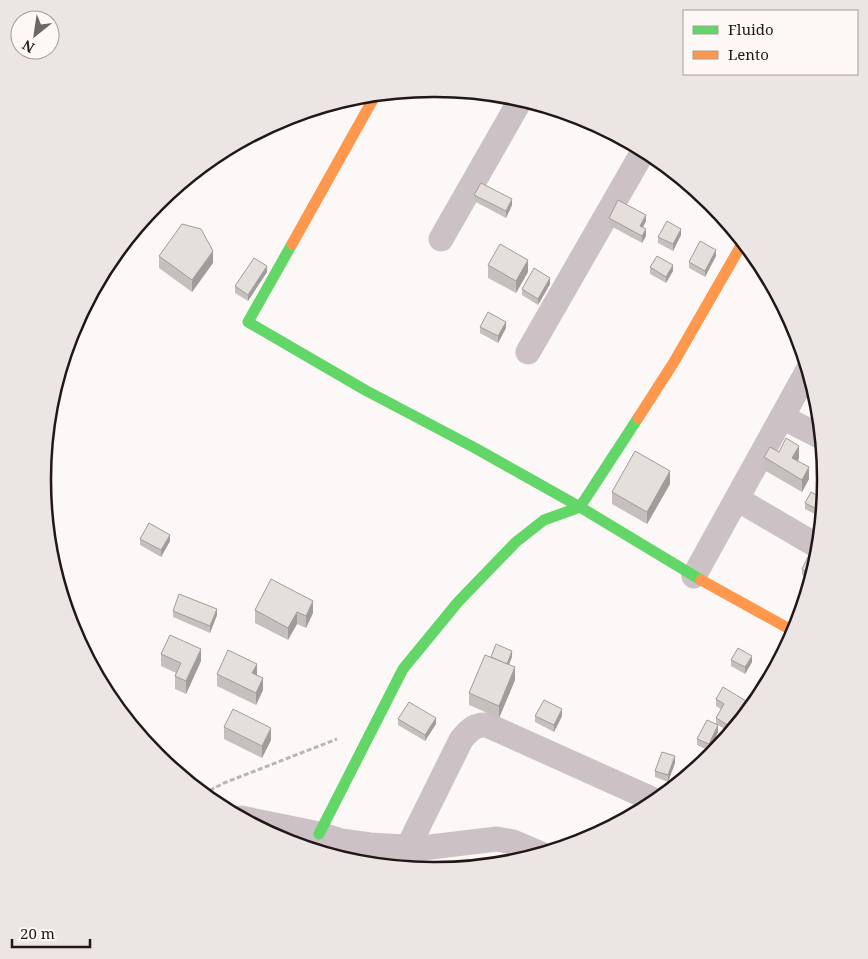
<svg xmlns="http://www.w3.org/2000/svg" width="868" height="959" viewBox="0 0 868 959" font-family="'Noto Serif',serif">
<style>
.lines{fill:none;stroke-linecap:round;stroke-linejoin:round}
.path{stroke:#bbb5b6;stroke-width:3;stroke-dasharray:5 2.5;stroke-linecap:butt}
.street{stroke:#ccc2c5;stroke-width:25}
.fast{stroke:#63d668;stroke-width:11}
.slow{stroke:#ff974d;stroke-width:11}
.wall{fill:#c5c0bd}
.shaded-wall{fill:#a09c9a}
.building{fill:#e5dfdc;stroke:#a09c9a}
.rim{fill:none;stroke:#211717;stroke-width:2.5}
</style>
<rect width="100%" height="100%" fill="#fcf8f7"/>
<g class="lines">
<polyline class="path" points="203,794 224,783 337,739"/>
<g class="street">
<polyline points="441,239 521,99"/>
<polyline points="528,352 644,150"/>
<polyline points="782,417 821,437"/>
<polyline points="737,499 819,547"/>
<polyline points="694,576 808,370"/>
<polyline points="241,818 319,834 341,841 370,845 422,848 497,839 513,842 541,854"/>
<path d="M408,847l53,-107c8,-10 14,-16 26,-15l169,76"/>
</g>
<g class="fast">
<polyline points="292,244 248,322 365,390 475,448 580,507 701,580"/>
<polyline points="319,834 403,669 458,602 516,542 544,520 580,507 638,418"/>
</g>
<g class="slow">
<polyline points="292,244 376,94"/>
<polyline points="638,418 674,362 743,242"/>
<polyline points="701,580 795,632"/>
</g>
</g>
<g class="wall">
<polygon points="474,195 512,205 506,218 474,201"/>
<polygon points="609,218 646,221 643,228 646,236 642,243 609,225"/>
<polygon points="681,235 673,251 658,243 658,237"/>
<polygon points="159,256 213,263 192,292 159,268"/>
<polygon points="716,256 705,277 689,268 689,262"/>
<polygon points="488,265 528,272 516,293 488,278"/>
<polygon points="650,267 673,271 666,283 650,274"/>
<polygon points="267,272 248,301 235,293 235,286"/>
<polygon points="550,284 538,305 522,295 522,289"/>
<polygon points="480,327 506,328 498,343 480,333"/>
<polygon points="779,452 799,458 798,461 809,479 802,492 764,470 764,457"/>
<polygon points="670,484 647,524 612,504 612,492"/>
<polygon points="805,503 822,504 817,515 805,509"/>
<polygon points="140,539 170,541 161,557 140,545"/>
<polygon points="818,557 808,590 803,587 803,581 805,577 802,575 802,569"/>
<polygon points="313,601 313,613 306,628 297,624 288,640 255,623 255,610"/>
<polygon points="173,611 217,615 210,633 173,617"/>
<polygon points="161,654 201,661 186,694 175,689 175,676 176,673 161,666"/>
<polygon points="512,657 509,665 515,680 499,718 469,705 469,693"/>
<polygon points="731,660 752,662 745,674 731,666"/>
<polygon points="217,674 257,675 263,690 256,705 217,686"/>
<polygon points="716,699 746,707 735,727 730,732 716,724 716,718 721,709 716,706"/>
<polygon points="535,716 562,716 554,732 535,722"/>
<polygon points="398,719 436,724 425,741 398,725"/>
<polygon points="224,727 271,740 262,758 224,739"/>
<polygon points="718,732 709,751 697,745 697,739"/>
<polygon points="675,763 668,782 655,777 655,771"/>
</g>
<g class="shaded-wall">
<polygon points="512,199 512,205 506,218 506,211"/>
<polygon points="646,215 646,221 640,232 640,226"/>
<polygon points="646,229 646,236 642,243 642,236"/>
<polygon points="681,229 681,235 673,251 673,244"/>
<polygon points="716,250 716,256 705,277 705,271"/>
<polygon points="213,251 213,263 192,292 192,280"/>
<polygon points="528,260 528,272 516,293 516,281"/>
<polygon points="673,265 673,271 666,283 666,277"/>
<polygon points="267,266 267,272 248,301 248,295"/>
<polygon points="550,278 550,284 538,305 538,299"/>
<polygon points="506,322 506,328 498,343 498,336"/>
<polygon points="799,446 799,458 792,470 792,458"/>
<polygon points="809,467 809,479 802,492 802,480"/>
<polygon points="670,471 670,484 647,524 647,512"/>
<polygon points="822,498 822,504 817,515 817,509"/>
<polygon points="170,535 170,541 161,557 161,550"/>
<polygon points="313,601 313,613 306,628 306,616"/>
<polygon points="217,609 217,615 210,633 210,626"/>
<polygon points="297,612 297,624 288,640 288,628"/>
<polygon points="201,649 201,661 186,694 186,681"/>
<polygon points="512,651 512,657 506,671 506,665"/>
<polygon points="752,656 752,662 745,674 745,667"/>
<polygon points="257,664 257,677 252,673"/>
<polygon points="515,667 515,680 499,718 499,706"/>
<polygon points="263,678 263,690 256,705 256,693"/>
<polygon points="746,701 746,707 735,727 731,731 731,727"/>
<polygon points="562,709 562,716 554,732 554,725"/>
<polygon points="436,718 436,724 425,741 425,735"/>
<polygon points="718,725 718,732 709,751 709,744"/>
<polygon points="271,728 271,740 262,758 262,746"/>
<polygon points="675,756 675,763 668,782 668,775"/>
</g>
<g class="building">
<polygon points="481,183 512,199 506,211 474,195"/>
<polygon points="618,200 646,215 640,226 646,229 642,236 609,218"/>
<polygon points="667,221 681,229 673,244 658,237"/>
<polygon points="182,224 201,229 213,251 192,280 159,256"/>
<polygon points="700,241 716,250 705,271 689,262"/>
<polygon points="500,244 528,260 516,281 488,265"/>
<polygon points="657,256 673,265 666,277 650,267"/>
<polygon points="254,258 267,266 248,295 235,286"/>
<polygon points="534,268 550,278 538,299 522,289"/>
<polygon points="488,312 506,322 498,336 480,327"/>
<polygon points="786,438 799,446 792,458 809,467 802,480 764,457 770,447 779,452"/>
<polygon points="635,451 670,471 647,512 612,492"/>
<polygon points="811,492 822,498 817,509 805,503"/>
<polygon points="149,523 170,535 161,550 140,539"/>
<polygon points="810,553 818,557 809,584 803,581 807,572 802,569"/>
<polygon points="271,579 313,601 306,616 297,612 288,628 255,610"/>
<polygon points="179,594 217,609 210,626 173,611"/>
<polygon points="170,635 201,649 186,681 175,676 181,663 161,654"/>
<polygon points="496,644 512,651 507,664 491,657"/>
<polygon points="738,648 752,656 745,667 731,660"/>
<polygon points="228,650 257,664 252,673 263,678 256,693 217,674"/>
<polygon points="485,655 515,667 499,706 469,693"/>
<polygon points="723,687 746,701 731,727 716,718 724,704 716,699"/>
<polygon points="544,700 562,709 554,725 535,716"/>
<polygon points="409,702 436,718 425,735 398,719"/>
<polygon points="233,709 271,728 262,746 224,727"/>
<polygon points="707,720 718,725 709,744 697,739"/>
<polygon points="662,752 675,756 668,775 655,771"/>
<polygon points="642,805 649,806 641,811"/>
</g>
<path d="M0 0H868V959H0ZM433 97H435A382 382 0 0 1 817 479V480A382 382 0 0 1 435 862H433A382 382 0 0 1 51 480V479A382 382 0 0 1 433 97Z" fill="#ebe5e4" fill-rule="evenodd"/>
<path class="rim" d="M433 97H435A382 382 0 0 1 817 479V480A382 382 0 0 1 435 862H433A382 382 0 0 1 51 480V479A382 382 0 0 1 433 97Z"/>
<rect x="683" y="10" width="175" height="65" fill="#fdf7f6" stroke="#a59d9d"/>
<rect x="693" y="26" width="25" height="8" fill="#63d668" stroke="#a59d9d"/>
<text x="728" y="35" font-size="15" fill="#211717">Fluido</text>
<rect x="693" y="51" width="25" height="8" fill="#ff974d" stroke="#a59d9d"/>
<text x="728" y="60" font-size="15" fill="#211717">Lento</text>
<g transform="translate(35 35) rotate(210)"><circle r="24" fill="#fdf7f6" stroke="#a59d9d"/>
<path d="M0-4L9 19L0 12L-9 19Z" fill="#6e6665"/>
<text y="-8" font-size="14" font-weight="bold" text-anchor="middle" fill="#211717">N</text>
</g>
<path d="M12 939v8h78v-8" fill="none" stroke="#211717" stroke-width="2.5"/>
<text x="20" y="939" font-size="15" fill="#211717" stroke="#fdf7f6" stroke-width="4" paint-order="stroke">20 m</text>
</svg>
